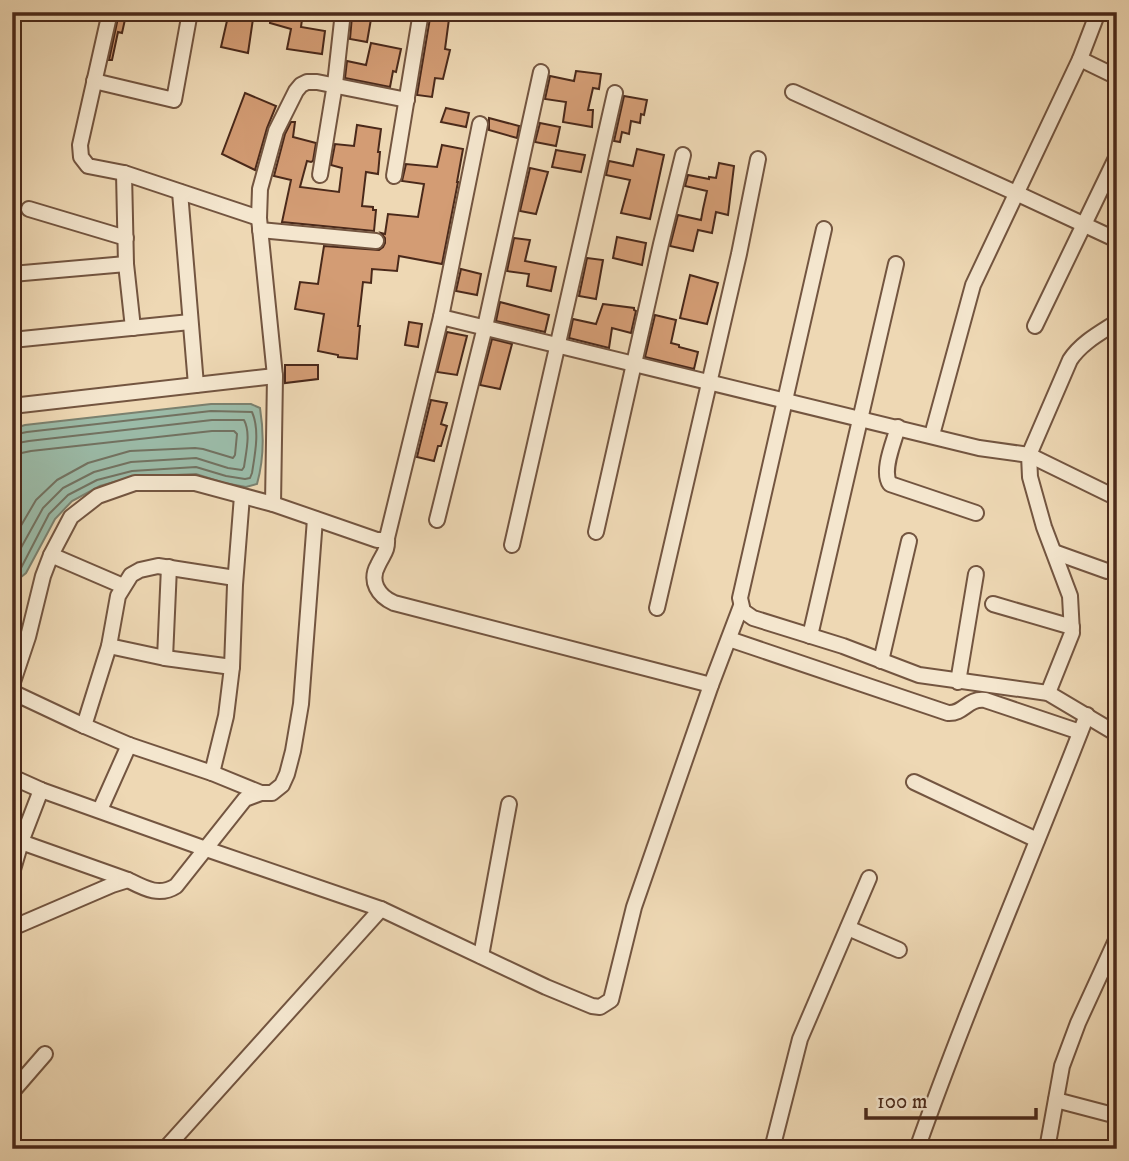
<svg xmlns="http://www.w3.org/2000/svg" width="1129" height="1161" viewBox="0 0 1129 1161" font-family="'IM FELL DW Pica',serif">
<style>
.water{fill:#9bbba8;stroke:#7b816f;stroke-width:2}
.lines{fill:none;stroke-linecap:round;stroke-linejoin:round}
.shore{stroke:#727261;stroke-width:2}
.building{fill:#d39c74;stroke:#4a291a;stroke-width:2}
.minor-casing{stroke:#735540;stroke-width:18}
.minor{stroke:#f4e6ce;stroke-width:14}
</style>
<rect width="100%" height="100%" fill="#eed8b4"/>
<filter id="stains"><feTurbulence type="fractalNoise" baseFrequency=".00286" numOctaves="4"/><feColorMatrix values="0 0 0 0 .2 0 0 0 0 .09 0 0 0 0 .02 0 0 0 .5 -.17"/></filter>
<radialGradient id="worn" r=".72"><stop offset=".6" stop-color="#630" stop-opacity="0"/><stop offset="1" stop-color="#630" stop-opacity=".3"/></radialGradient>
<path class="water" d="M211,404h40l9,4c4,25 4,51 -3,76l-11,3 -22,-4 -28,-9 -64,3 -32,9 -28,15 -17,18 -29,54 -11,9 -3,-1v-152l13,-4z"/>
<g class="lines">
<g class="shore">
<path d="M12,435l15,-3 184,-21 41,1c8,18 3,42 0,61l-2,5 -5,1 -19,-3 -30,-9 -64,4 -35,9 -29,15 -19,19 -28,54 -9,6"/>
<path d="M12,444l17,-3 183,-21h32c7,13 2,32 0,47l-2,3 -14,-2 -32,-10 -65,4 -37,10 -31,16 -20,20 -31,56"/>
<polyline points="12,455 31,451 212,431 234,431 237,434 235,455 233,458 203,449 195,448 130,451 88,463 57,480 36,500 12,541"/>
</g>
</g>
<g class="building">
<polygon points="229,12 254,12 248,53 221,47"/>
<polygon points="271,12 303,12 301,27 325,31 322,54 287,49 291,29 270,23"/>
<polygon points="119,13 126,15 122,33 118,32 112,60 109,60"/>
<polygon points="352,16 371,19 367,42 350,39"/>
<polygon points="430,18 449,19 445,49 450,50 443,79 435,78 432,97 417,95"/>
<polygon points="371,43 401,49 396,72 393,71 390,87 345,78 347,61 366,65"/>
<polygon points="576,71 601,74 599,89 593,88 588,110 593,110 592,127 563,122 566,102 545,99 550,76 574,81"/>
<polygon points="245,93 276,106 267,128 255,170 222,154"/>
<polygon points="624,96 647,100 644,115 641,114 640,123 631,121 629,134 622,132 620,142 614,141"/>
<polygon points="446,108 469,113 466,127 441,122"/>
<polygon points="489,118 519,126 517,138 489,130"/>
<polygon points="291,122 295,122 293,137 316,143 313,161 311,162 307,161 300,187 339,192 342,168 331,165 335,144 354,146 357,125 381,129 378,152 380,152 378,174 366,172 362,206 373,207 373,210 376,210 374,231 282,222 291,180 274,176 285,134"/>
<polygon points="540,123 560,127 556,146 535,142"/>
<polygon points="442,145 463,149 457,182 458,182 442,264 399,256 397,271 372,269 371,283 363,282 358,326 360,326 357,359 338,357 338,355 318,351 324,314 295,309 300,282 318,284 324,246 379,250 383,247 385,243 385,238 381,233 385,234 388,214 418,217 424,184 402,181 406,164 437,167"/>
<polygon points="637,149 664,155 650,219 621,213 630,180 606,175 609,161 633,166"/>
<polygon points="556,150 585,155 581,172 552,167"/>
<polygon points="719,163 734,166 728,215 716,212 712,233 698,230 693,251 670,246 678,215 701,220 703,209 707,191 685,186 688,175 709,179 709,177 716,178"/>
<polygon points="530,168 548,172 536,214 520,211"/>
<polygon points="617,237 646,243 642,265 613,258"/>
<polygon points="514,238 530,240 525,261 556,267 551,291 527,286 529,274 507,271"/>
<polygon points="587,258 603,260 596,299 579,296"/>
<polygon points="461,269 481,274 477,295 456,291"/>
<polygon points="690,275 718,283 707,324 680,318"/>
<polygon points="500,302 549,315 545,332 496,321"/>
<polygon points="603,304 634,308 634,310 636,311 631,333 612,328 609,348 569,338 573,319 596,324"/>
<polygon points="655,315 676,320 671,343 679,345 679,347 698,352 694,369 645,357"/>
<polygon points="409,322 422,324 418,347 405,345"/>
<polygon points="447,332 467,336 457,375 437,372"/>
<polygon points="492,339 512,344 500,389 480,385"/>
<polygon points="285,365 318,365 318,379 285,383"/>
<polygon points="431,400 447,403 441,424 447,426 441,446 438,446 434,461 417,457"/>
</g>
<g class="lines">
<g class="minor-casing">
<g id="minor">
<polyline points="110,12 80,145 81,157 88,166 124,173 259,218"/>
<polyline points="1080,59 1117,77"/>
<polyline points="94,81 174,100 190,12"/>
<polyline points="793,92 1016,193 1117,240"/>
<polyline points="124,173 126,264 133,328"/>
<polyline points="320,175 335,84 343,12"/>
<polyline points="394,176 421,12"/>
<polyline points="180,192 196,385"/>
<polyline points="29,209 126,238"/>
<polyline points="824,229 740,598 743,611 753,618 843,646 919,675 1048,693 1117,734"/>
<polyline points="260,230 376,241"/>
<polyline points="12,274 126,264"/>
<polyline points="441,317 480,124"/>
<path d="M1117,322c-17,11 -36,21 -47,38l-41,95 88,43"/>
<polyline points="1035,326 1117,156"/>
<polyline points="12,340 190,322"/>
<polyline points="12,406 275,376"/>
<path d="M898,427c-4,15 -17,44 -8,57l86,29"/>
<polyline points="932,435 973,285 1080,59 1098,12"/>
<polyline points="273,504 275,376 259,218 260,189 276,131 296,91 301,85 307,82 317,82 407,100"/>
<polyline points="437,520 485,327 541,72"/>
<polyline points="596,532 661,244 683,155"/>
<path d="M387,538c1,13 -4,16 -9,27 -9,16 0,31 16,38l317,82"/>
<polyline points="512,545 615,93"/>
<polyline points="1054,552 1107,571 1113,571 1117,569"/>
<polyline points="51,555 123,586"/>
<polyline points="993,604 1072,627"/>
<polyline points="657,608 739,254 758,159"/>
<polyline points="810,636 896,264"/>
<path d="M729,639l219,74c16,1 19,-15 37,-13l95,32"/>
<polyline points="109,646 165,658 232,667"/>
<polyline points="165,658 169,567"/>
<polyline points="881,661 909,541"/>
<polyline points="958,682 976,574"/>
<polyline points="12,685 28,637 43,576 51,555 71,517 98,496 135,483 195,483 273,504 377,540 383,540 387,538 441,317 979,448 1029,455 1030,477 1044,527 1070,596 1072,633 1048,693"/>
<polyline points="12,692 80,724 129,745 212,773 261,793"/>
<polyline points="84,726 109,646 118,596 131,575 140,570 158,566 235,578"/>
<polyline points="212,773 226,716 232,667 235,585 242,496"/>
<polyline points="12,777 41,790 206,849 381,909 546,987 592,1006 600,1007 611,1000 634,907 711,685 741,606"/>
<polyline points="914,782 1037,840"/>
<polyline points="100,810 129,745"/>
<polyline points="21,842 128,880"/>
<polyline points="12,873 21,842 41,790"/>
<path d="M12,928l100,-43 16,-5c16,8 31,17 48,6l69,-87 16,-6h11l10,-8 5,-11 6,-23 8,-47 14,-185"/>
<polyline points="848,928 899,950"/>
<polyline points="481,956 509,804"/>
<polyline points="12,1092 45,1054"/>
<polyline points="1056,1100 1117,1116"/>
<polyline points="165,1149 381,909"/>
<polyline points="772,1149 800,1039 869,878"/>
<path d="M917,1149c52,-147 114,-289 170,-434"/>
<polyline points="1047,1149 1062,1066 1078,1023 1117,938"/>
</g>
</g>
<use href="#minor" class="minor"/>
</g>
<rect width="1129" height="1161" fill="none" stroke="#eed8b4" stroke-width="42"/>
<rect x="14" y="14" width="1101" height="1133" fill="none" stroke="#4a291a" stroke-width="3.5"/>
<rect x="21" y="21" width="1087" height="1119" fill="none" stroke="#4a291a" stroke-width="2"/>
<path d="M866 1108v10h170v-10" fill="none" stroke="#4a291a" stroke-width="3.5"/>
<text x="877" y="1108" font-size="21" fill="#4a291a" stroke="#f4e6ce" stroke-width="5" paint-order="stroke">100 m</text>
<rect width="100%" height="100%" filter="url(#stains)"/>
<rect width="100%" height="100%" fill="url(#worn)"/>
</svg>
